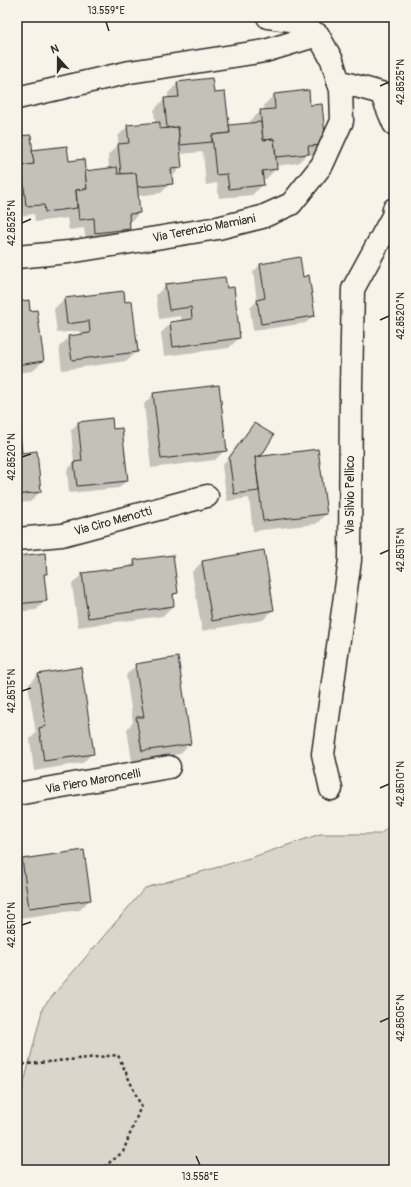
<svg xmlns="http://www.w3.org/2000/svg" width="411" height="1187" viewBox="0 0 411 1187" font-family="Pangolin,sans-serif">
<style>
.green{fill:#dad6cc;stroke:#82807c}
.shadow{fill:#0003}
.building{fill:#c4c1b9;stroke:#2b2b2b}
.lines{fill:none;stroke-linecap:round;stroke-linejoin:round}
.minor-casing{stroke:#2b2b2b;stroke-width:25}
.path{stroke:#2b2b2b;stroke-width:2.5;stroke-dasharray:3 3;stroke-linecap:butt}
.minor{stroke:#f7f3e8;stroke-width:22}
.ticks{fill:none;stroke:#2b2b2b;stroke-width:1.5}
.labels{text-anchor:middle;stroke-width:4;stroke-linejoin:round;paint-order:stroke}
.street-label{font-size:12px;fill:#2b2b2b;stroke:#f7f3e8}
.neatline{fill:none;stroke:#2b2b2b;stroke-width:1.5}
.ticks-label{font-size:10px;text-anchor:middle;fill:#2b2b2b}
</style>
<rect width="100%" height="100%" fill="#f7f3e8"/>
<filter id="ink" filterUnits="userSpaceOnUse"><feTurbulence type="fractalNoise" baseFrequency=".025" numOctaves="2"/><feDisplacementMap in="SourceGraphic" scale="8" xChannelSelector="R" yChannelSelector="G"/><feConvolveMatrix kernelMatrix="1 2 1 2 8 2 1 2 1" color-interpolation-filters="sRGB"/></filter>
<g filter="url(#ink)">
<polygon class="green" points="394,822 394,1170 17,1170 17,1104 19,1103 43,1007 145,888 253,857 320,834 380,834"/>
<g class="shadow">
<polygon points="178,83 213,94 228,127 251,124 250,121 261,111 265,111 264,105 274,95 309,106 325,144 315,155 306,155 298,163 276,166 276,169 266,179 262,179 263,185 252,195 219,198 217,183 206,185 203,152 180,154 181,167 171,178 171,183 161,193 137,196 139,213 129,224 129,229 119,239 86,242 84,228 69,230 67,218 35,222 34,214 17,216 17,137 31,151 68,162 84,172 109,169 108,155 118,145 118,136 128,126 155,123 154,110 164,99 168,99 168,93"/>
<polygon points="260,265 302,278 314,315 306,323 253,331 250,308 257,301 253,272"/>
<polygon points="166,285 226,289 239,338 229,348 164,356 161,333 171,323 181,322 181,316 159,319 156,295"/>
<polygon points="123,292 124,303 137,351 127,361 62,370 59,347 69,337 80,335 79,331 57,333 54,309 64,299"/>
<polygon points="17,303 43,361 33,371 17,373"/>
<polygon points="154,394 225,450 215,460 151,468 144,404"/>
<polygon points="111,419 112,430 127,480 119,488 69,493 67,470 74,463 71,430 78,423"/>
<polygon points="254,424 261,455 259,457 326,514 316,524 253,531 249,498 227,501 222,466 247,432"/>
<polygon points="17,425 21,454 40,492 30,502 17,503"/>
<polygon points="263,552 273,610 263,620 202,631 192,572 202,562"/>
<polygon points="18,557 46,573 43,576 46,600 36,610 17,612 17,558"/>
<polygon points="135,561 177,593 172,597 173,606 163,616 78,627 72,584 82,574 128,568"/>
<polygon points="136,665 190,743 180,754 132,761 127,729 133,722 126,675"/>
<polygon points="38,675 93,753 82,763 34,771 30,739 36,733 28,685"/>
<polygon points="23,860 90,899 80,910 19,918 17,902 17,865"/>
</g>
<g class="building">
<polygon points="212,78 214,93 225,92 230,133 212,135 212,142 180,145 178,127 167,128 164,98 179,97 177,82"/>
<polygon points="309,90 310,105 322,104 326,145 308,146 309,154 276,157 274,139 263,140 260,110 275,109 274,94"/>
<polygon points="160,122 160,129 178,127 182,168 171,169 173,184 137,187 136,173 121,174 118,144 129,143 127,125"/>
<polygon points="261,122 263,140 274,139 277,169 262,171 264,185 229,189 227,174 216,175 212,135 230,133 229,125"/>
<polygon points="31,135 34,164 22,166 24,184 17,185 17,136"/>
<polygon points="67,146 69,161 84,159 87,189 76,190 77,208 45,212 44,205 26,206 22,166 34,164 32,150"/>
<polygon points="117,167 118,174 136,173 140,213 129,214 130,229 95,233 94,218 79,220 76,190 87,189 85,171"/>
<polygon points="300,257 303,277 309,275 315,316 261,324 257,300 265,298 260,264"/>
<polygon points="225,277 227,288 234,287 240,338 173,347 170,322 192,319 191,307 169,310 165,284"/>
<polygon points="124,291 125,302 132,301 138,352 72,360 68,336 90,333 89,321 67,324 64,298"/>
<polygon points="29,300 30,311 37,310 44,361 17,365 17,302"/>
<polygon points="219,385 227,451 161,459 153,393"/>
<polygon points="112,418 113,429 122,428 128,481 77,486 74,462 82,461 78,422"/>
<polygon points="254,423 274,435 262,455 255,457 259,491 234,494 229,458"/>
<polygon points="17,424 19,424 22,453 37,451 41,492 17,495"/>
<polygon points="318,449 327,514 263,521 255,457"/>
<polygon points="264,550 274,610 212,621 202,561"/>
<polygon points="45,553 47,574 44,574 47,601 17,604 18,556"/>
<polygon points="173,555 178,593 173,594 174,606 88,618 82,573 135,566 134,560"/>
<polygon points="178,657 191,744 142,751 136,717 144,717 135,664"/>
<polygon points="81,667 94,754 44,761 39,728 46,726 38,674"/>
<polygon points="84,850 91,900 29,908 22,859"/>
</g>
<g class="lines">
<g class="minor-casing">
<g id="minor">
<polyline points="338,81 381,93 394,124"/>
<polyline points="17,98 130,72 265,51 318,35"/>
<polyline points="17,257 69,252 218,228 262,217 291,204 322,165 342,121 341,90 332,60 318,35 290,20 268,17"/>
<polyline points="17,539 62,535 207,496"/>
<polyline points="331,789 323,754 350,560 351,386 353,289 393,216 394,209"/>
<polyline points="17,794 169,767"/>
</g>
</g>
<polyline class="path" points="17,1065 118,1055 141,1106 123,1152 100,1170"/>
<use href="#minor" class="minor"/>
</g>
</g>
<path class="ticks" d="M106,22l3,9M380,86l9,-4M22,223l9,-4M380,320l9,-4M22,457l9,-3M380,554l9,-4M22,691l9,-3M380,788l9,-4M22,925l9,-3M380,1022l9,-4M196,1156l4,9"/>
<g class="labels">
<g class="street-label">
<text transform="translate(204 228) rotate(-11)" y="4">Via Terenzio Mamiani</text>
<text transform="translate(350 495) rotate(-90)" y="4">Via Silvio Pellico</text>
<text transform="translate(113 521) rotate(-15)" y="4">Via Ciro Menotti</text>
<text transform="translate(93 781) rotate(-10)" y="4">Via Piero Maroncelli</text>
</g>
</g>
<rect width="411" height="1187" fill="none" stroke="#f7f3e8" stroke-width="44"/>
<g transform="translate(58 58) rotate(339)" stroke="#f7f3e8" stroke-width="3" paint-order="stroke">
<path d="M0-3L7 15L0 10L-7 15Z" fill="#2b2b2b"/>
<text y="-6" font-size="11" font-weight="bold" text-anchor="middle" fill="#2b2b2b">N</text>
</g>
<rect x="22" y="22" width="367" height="1143" class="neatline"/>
<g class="ticks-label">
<text x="106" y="14">13.559°E</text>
<text transform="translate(400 82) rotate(-90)" y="4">42.8525°N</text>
<text transform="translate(11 223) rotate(-90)" y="4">42.8525°N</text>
<text transform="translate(400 316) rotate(-90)" y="4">42.8520°N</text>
<text transform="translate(11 457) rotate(-90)" y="4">42.8520°N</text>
<text transform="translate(400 550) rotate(-90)" y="4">42.8515°N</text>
<text transform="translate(11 691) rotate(-90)" y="4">42.8515°N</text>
<text transform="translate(400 784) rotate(-90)" y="4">42.8510°N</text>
<text transform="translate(11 925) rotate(-90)" y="4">42.8510°N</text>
<text transform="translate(400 1018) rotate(-90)" y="4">42.8505°N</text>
<text x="200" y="1180">13.558°E</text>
</g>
</svg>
